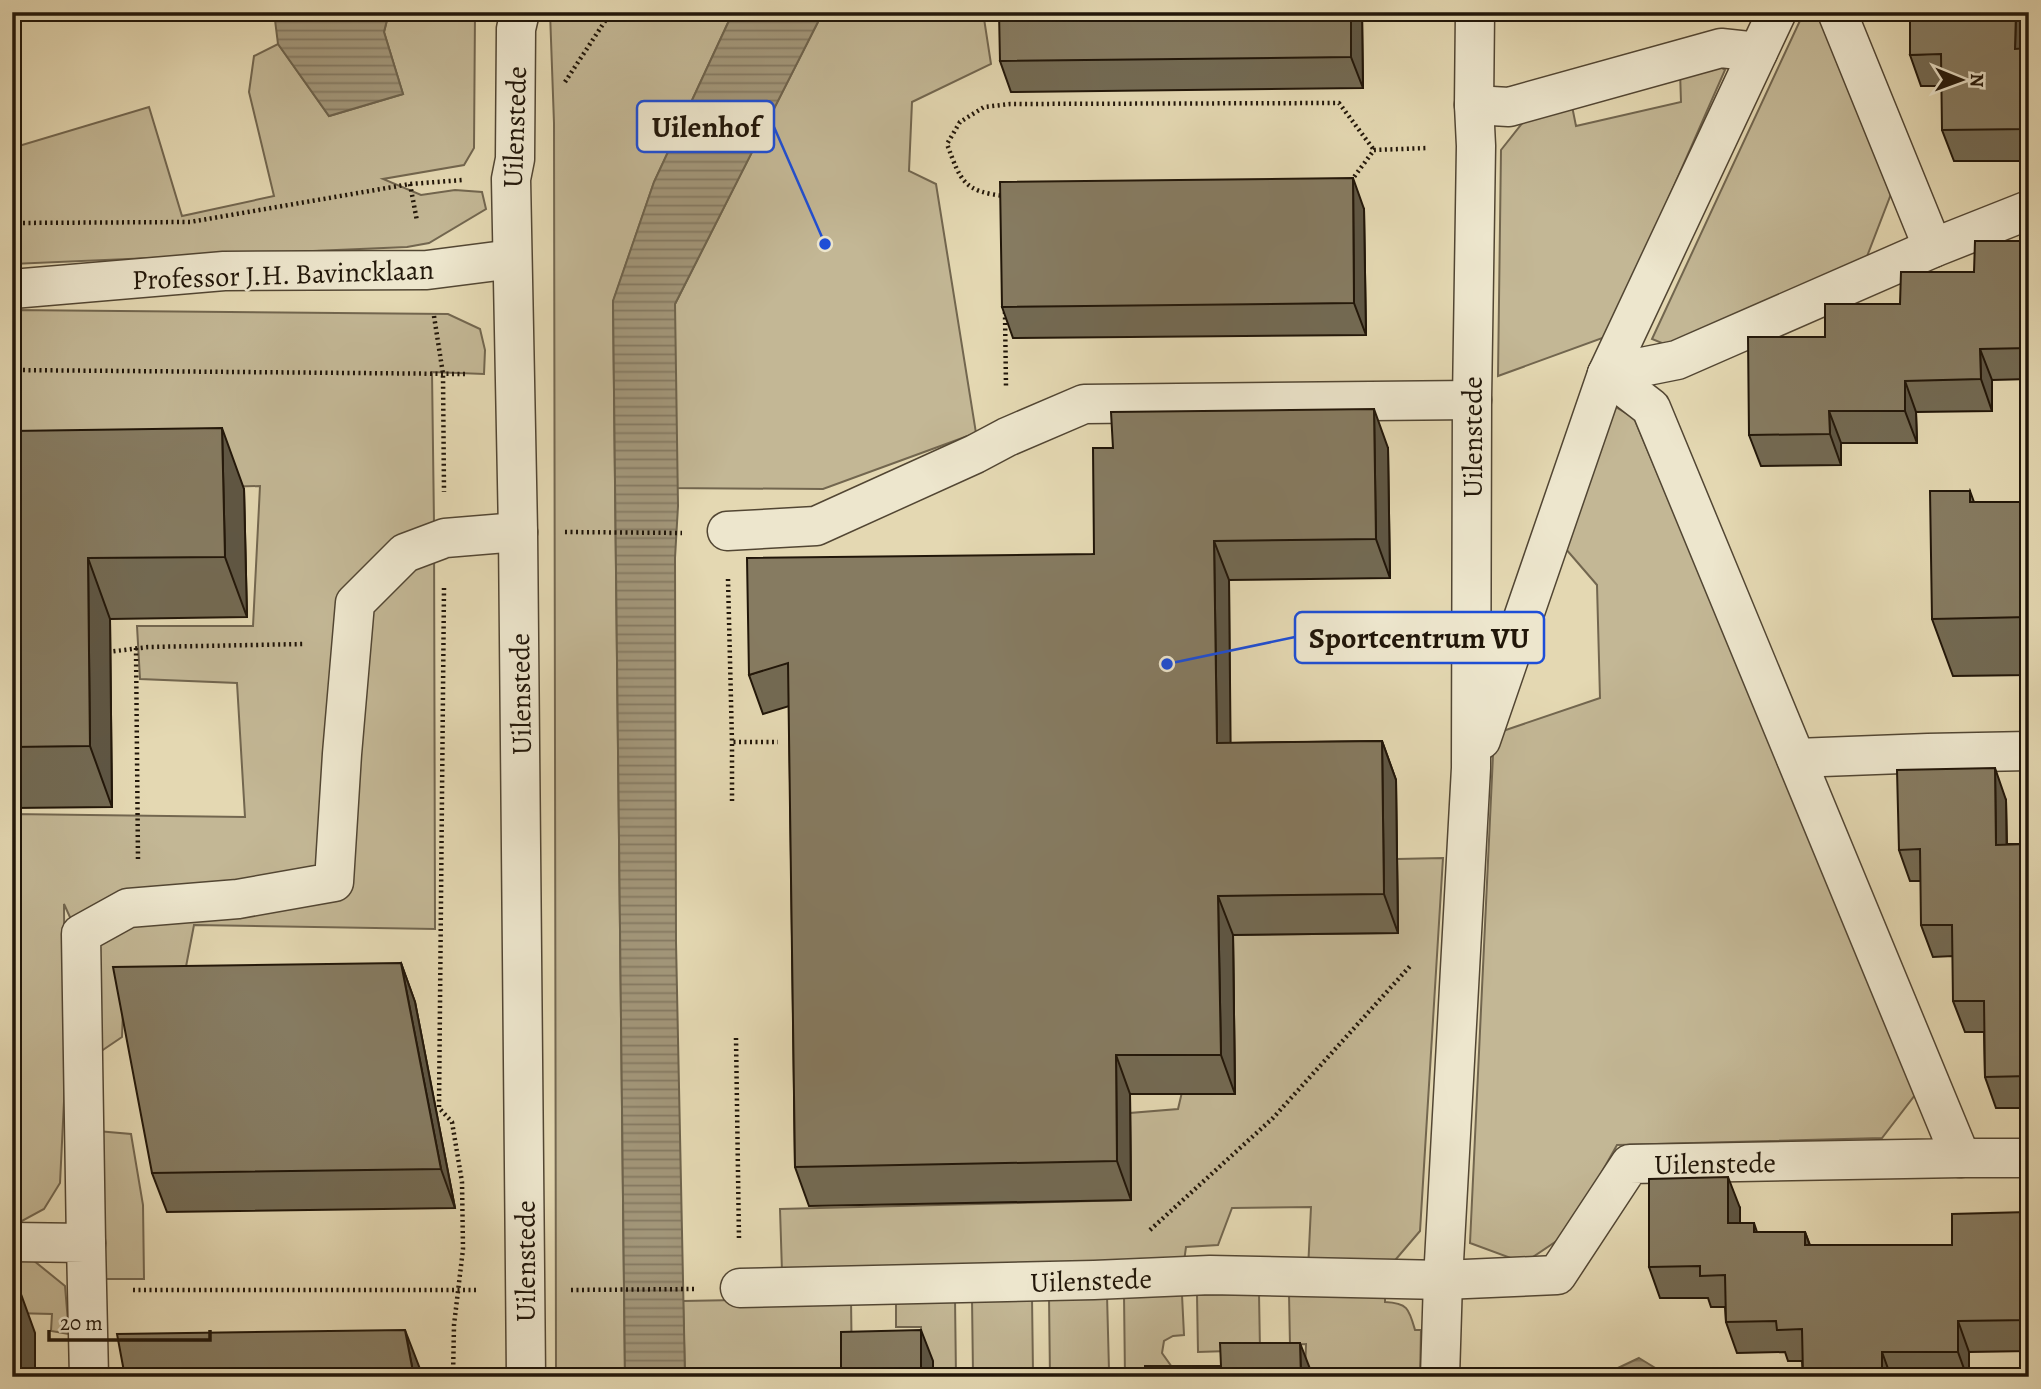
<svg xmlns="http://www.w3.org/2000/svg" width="2041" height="1389" viewBox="0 0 2041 1389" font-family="Alegreya,serif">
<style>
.green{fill:#c3b795;stroke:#72664f;stroke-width:2}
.water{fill:url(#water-rules);stroke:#6e634c;stroke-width:2}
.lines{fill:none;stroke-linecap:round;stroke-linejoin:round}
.minor-casing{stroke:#524633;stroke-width:41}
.path{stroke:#211609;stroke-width:4.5;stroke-dasharray:2 3.5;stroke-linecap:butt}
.minor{stroke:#ede6cd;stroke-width:38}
.wall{fill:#736a53;stroke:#211609;stroke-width:2}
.shaded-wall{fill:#5e5644;stroke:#211609;stroke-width:2}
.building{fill:#867b61;stroke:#211609;stroke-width:2}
.labels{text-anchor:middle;stroke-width:5;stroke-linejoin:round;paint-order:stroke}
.street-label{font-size:28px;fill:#211609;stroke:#ede6cd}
.leader{fill:none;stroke:#1d4ed8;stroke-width:2.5}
.callout-dot{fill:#1d4ed8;stroke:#ede6cd;stroke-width:2.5}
.callout{fill:#ede6cd;stroke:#1d4ed8;stroke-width:2.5}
.callout-label{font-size:30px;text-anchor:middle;font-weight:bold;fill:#211609}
</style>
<defs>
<pattern id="water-rules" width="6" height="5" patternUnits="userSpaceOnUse" patternTransform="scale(1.75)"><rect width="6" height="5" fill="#a29679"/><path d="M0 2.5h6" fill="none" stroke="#847961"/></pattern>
</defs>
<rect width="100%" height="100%" fill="#e4d8b2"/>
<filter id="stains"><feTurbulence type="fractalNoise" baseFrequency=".00286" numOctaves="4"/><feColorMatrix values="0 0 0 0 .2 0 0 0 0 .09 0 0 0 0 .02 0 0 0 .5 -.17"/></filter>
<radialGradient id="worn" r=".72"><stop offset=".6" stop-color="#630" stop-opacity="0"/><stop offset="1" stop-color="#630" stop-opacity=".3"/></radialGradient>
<g class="green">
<polygon points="389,12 475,12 474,148 464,165 383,179 421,195 455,190 482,192 486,209 429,243 407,247 12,264 12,148 149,107 182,216 274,196 249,92 254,56 278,44 329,116 403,94 384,32"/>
<polygon points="550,12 733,12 654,182 613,302 625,1377 556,1377 554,123"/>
<polygon points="823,12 983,12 991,64 912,102 909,171 936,184 976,433 823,489 665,488 675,304"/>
<polygon points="1804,12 1820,12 1891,194 1866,259 1669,346 1652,339"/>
<polygon points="1713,63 1725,70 1608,336 1498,376 1501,150 1527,117 1571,101 1576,126 1681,102 1680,71"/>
<polygon points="12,310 448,314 480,329 485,350 484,374 432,372 434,523 435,929 194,925 184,977 124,981 122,1037 91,1058 99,981 64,904 65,1081 60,1183 44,1209 22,1221 12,1220 12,814 245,817 237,683 140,679 137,626 253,626 260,486 24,492 12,641"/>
<polygon points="1614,406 1634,418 1918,1091 1882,1138 1617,1145 1567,1234 1524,1263 1470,1243 1494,734 1600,698 1597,585 1565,548"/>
<polygon points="1443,858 1420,1231 1391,1265 1308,1270 1311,1207 1232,1208 1218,1245 1186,1247 1183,1269 782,1272 780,1209 1131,1200 1130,1113 1178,1109 1182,1092 1235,1093 1233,935 1398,933 1397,859"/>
<polygon points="97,1131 131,1134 143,1205 144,1279 98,1279"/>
<polygon points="28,1256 65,1286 69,1334 51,1331 52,1314 12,1313 12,1257"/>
<path d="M1385,1293v9c23,1 24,7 30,28h6l-1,47h-108l-1,-3 -6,-1 1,-29 -16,1 -1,-51z"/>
<polygon points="1259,1294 1260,1350 1198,1352 1197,1295"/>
<polygon points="1107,1295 1109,1370 1101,1372 1094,1377 1050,1377 1049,1297"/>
<polygon points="1124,1295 1182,1295 1184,1335 1173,1336 1164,1341 1162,1353 1179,1377 1125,1377"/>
<polygon points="1032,1297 1033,1373 973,1374 972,1298"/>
<polygon points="851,1298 852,1377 685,1377 683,1301"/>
<polygon points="896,1298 955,1298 956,1377 932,1377 922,1362 921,1327 896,1327"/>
</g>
<g class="water">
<polygon points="274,12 389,12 384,32 403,94 329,116 278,44"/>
<polygon points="733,12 823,12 675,304 678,506 675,558 676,942 685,1377 625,1377 613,301 654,182"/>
<polygon points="1639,1358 1670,1377 1599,1377"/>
</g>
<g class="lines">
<g class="minor-casing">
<g id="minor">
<polyline points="520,12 516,29 515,159 511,179 518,532 526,1377"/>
<polyline points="1837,12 1933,248"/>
<polyline points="1474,105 1509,107 1721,48 1758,52"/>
<polyline points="12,289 224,271 427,270 512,259"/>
<polyline points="1607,374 1677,360 1933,248 2029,210"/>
<polyline points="727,531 816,526 975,454 1007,437 1084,404 1472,400"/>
<polyline points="1481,740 1607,374 1777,12"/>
<polyline points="1796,758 1928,753 2029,751"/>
<polyline points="1961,1158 2029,1158"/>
<polyline points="12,1242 86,1243 89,1377"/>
<polyline points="86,1243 81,934 128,908 238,899 334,882 342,754 355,603 405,553 445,538 518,532"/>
<polyline points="740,1288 1094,1280 1210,1275 1443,1280 1557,1275 1630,1164 1961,1158 1651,408 1607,374"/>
<polyline points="1440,1377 1443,1280 1471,768 1472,400 1476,146 1474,105 1475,12"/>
</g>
</g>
<g class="path">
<polyline points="565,82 611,12"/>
<polyline points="1351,181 1374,150 1428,148"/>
<polyline points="410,184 417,221"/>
<path d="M1006,196c-42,-4 -45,-14 -59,-52l13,-22 24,-15 26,-3 329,-1 35,47"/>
<polyline points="12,223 190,222 410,184 463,180"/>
<polyline points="1005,312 1006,387"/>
<polyline points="434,316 443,374 444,492"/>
<polyline points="12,370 466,374"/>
<polyline points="565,532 682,533"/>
<polyline points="728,579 732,742"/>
<polyline points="444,588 439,1108 452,1122 462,1182 463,1249 454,1325 453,1377"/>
<polyline points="136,648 138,861"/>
<polyline points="108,652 148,647 305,644"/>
<polyline points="732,801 732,742 778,742"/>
<polyline points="736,1038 739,1240"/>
<polyline points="1150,1230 1273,1118 1411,965"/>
<polyline points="133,1290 478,1290"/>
<polyline points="571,1290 695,1289"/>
</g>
<use href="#minor" class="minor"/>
</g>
<g class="wall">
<polygon points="150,12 179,12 152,19"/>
<polygon points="185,12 212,12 208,17"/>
<polygon points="1362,12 1363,88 1011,92 1000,61"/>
<polygon points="2029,48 2029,161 1954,161 1942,130 1942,86 1921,86 1910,55"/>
<polygon points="1364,209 1366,335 1013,338 1002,307"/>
<polygon points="2029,241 2029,379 1992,380 1992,411 1916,412 1917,443 1841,443 1841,465 1761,466 1749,435 1825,337 1974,272"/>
<polygon points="12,431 244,489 247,617 110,619 112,807 12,808"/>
<polygon points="1113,448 1388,448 1390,578 1229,580 1230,743 1382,741 1396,780 1398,933 1233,935 1235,1094 1130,1094 1131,1200 809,1206 795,1167 789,706 763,714 749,675 1094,554"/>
<polygon points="1970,491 1974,502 2029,502 2029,675 1953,676 1932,619"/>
<polygon points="2006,800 2007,844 2028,844 2029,847 2029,1108 1996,1108 1985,1077 1984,1032 1965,1032 1953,1001 1953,956 1933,957 1921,925 1921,881 1910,881 1899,850"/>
<polygon points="401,963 415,1002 455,1208 167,1212 152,1173"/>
<polygon points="2029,1191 2029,1351 1969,1352 1969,1377 1803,1377 1802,1361 1788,1361 1785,1352 1737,1353 1726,1322 1725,1307 1711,1307 1708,1298 1660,1298 1649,1267 1740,1208 1740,1223 1754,1223 1757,1232 1805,1232 1810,1245 1952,1245 2028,1212"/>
</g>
<g class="shaded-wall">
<polygon points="206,12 212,12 208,17"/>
<polygon points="1351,12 1362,12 1363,88 1351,57"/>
<polygon points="2016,12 2028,12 2027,80 2015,49"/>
<polygon points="1353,178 1364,209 1366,335 1354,303"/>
<polygon points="1980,349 1992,380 1992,411 1981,379"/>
<polygon points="1905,381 1916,412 1917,443 1905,411"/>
<polygon points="1374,409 1388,448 1390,578 1376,539"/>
<polygon points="1829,411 1841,443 1841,465 1830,434"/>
<polygon points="222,428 244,489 247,617 225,557"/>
<polygon points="1214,541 1229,580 1231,782 1217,743"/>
<polygon points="88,558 110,619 112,807 90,746"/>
<polygon points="1382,741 1396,780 1398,933 1384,894"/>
<polygon points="1995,768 2006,800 2007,876 1996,845"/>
<polygon points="2028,844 2029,847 2029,921"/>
<polygon points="1218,896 1233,935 1235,1094 1221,1055"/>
<polygon points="401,963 415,1002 455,1208 441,1169"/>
<polygon points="1116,1055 1130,1094 1131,1200 1117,1161"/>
<polygon points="1728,1177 1740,1208 1740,1254 1728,1223"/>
<polygon points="1805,1232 1816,1263 1805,1245"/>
<polygon points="13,1272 35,1333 35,1377 14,1377"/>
<polygon points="1958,1321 1969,1352 1969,1377 1967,1377 1958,1352"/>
<polygon points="405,1330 420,1369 421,1377 414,1377"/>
<polygon points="921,1330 933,1361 933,1377 921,1377"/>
<polygon points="1300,1343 1312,1374 1312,1377 1301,1377"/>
<polygon points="1882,1352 1891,1377 1883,1377 1882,1374"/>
</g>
<g class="building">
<polygon points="999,12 1351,12 1351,57 1000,61"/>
<polygon points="1910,12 2016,12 2015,49 2029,48 2029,129 1942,130 1941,54 1910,55"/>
<polygon points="1353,178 1354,303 1002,307 1000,182"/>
<polygon points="1975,241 2029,241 2029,348 1980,349 1981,379 1905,381 1905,411 1829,411 1830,434 1749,435 1748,337 1825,337 1825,304 1900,304 1901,272 1974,272"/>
<polygon points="1374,409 1376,539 1214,541 1217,743 1382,741 1384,894 1218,896 1221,1055 1116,1055 1117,1161 795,1167 788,663 749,675 747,558 1094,554 1093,448 1113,448 1111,412"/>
<polygon points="222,428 225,557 88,558 90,746 12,747 12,431"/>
<polygon points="1930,491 1970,491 1970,502 2029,502 2029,617 1932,619"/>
<polygon points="1995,768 1996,845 2028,844 2029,1076 1985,1077 1984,1001 1953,1001 1952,925 1921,925 1920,849 1899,850 1897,770"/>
<polygon points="401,963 441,1169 152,1173 113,967"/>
<polygon points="1728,1177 1728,1223 1754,1223 1754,1232 1805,1232 1805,1245 1952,1245 1952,1214 2028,1212 2029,1191 2029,1320 1958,1321 1958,1352 1882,1352 1882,1374 1803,1375 1802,1329 1777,1330 1776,1321 1726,1322 1725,1275 1700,1276 1700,1266 1649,1267 1649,1179"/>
<polygon points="13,1272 14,1377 12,1377"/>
<polygon points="405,1330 414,1377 125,1377 117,1334"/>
<polygon points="921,1330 921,1376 946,1376 946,1377 841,1377 841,1332"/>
<polygon points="1220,1343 1300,1343 1301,1377 1145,1377 1145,1366 1221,1366"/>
</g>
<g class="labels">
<g class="street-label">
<text transform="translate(514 127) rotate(-88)" y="10">Uilenstede</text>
<text transform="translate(283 274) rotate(-2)" y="10">Professor J.H. Bavincklaan</text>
<text transform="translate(1472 437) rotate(-90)" y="10">Uilenstede</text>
<text transform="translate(520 694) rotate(-91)" y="10">Uilenstede</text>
<text transform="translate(1715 1163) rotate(-1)" y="10">Uilenstede</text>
<text transform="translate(525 1261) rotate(-90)" y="10">Uilenstede</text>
<text transform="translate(1091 1280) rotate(-2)" y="10">Uilenstede</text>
</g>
</g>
<path class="leader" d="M825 244L774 127M1167 664L1295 637"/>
<g class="callout-dot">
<circle cx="825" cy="244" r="7"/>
<circle cx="1167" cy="664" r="7"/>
</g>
<g class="callout">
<rect x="637" y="101" width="137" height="51" rx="7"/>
<rect x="1295" y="612" width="249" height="51" rx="7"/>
</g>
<g class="callout-label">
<text x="706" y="137">Uilenhof</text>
<text x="1419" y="648">Sportcentrum VU</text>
</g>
<rect width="2041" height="1389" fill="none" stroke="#e4d8b2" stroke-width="42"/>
<rect x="14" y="14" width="2013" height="1361" fill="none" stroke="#211609" stroke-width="3.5"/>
<rect x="21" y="21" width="1999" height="1347" fill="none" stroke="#211609" stroke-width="2"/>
<g transform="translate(1961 80) rotate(91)" stroke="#ede6cd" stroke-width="5" paint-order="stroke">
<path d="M0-5L12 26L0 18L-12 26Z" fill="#211609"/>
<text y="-10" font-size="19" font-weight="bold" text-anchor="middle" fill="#211609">N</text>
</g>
<path d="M49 1330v10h161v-10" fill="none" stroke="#211609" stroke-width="3.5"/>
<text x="60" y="1330" font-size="21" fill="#211609" stroke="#ede6cd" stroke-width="5" paint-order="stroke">20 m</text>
<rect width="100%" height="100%" filter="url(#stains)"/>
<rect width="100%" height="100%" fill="url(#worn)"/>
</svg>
